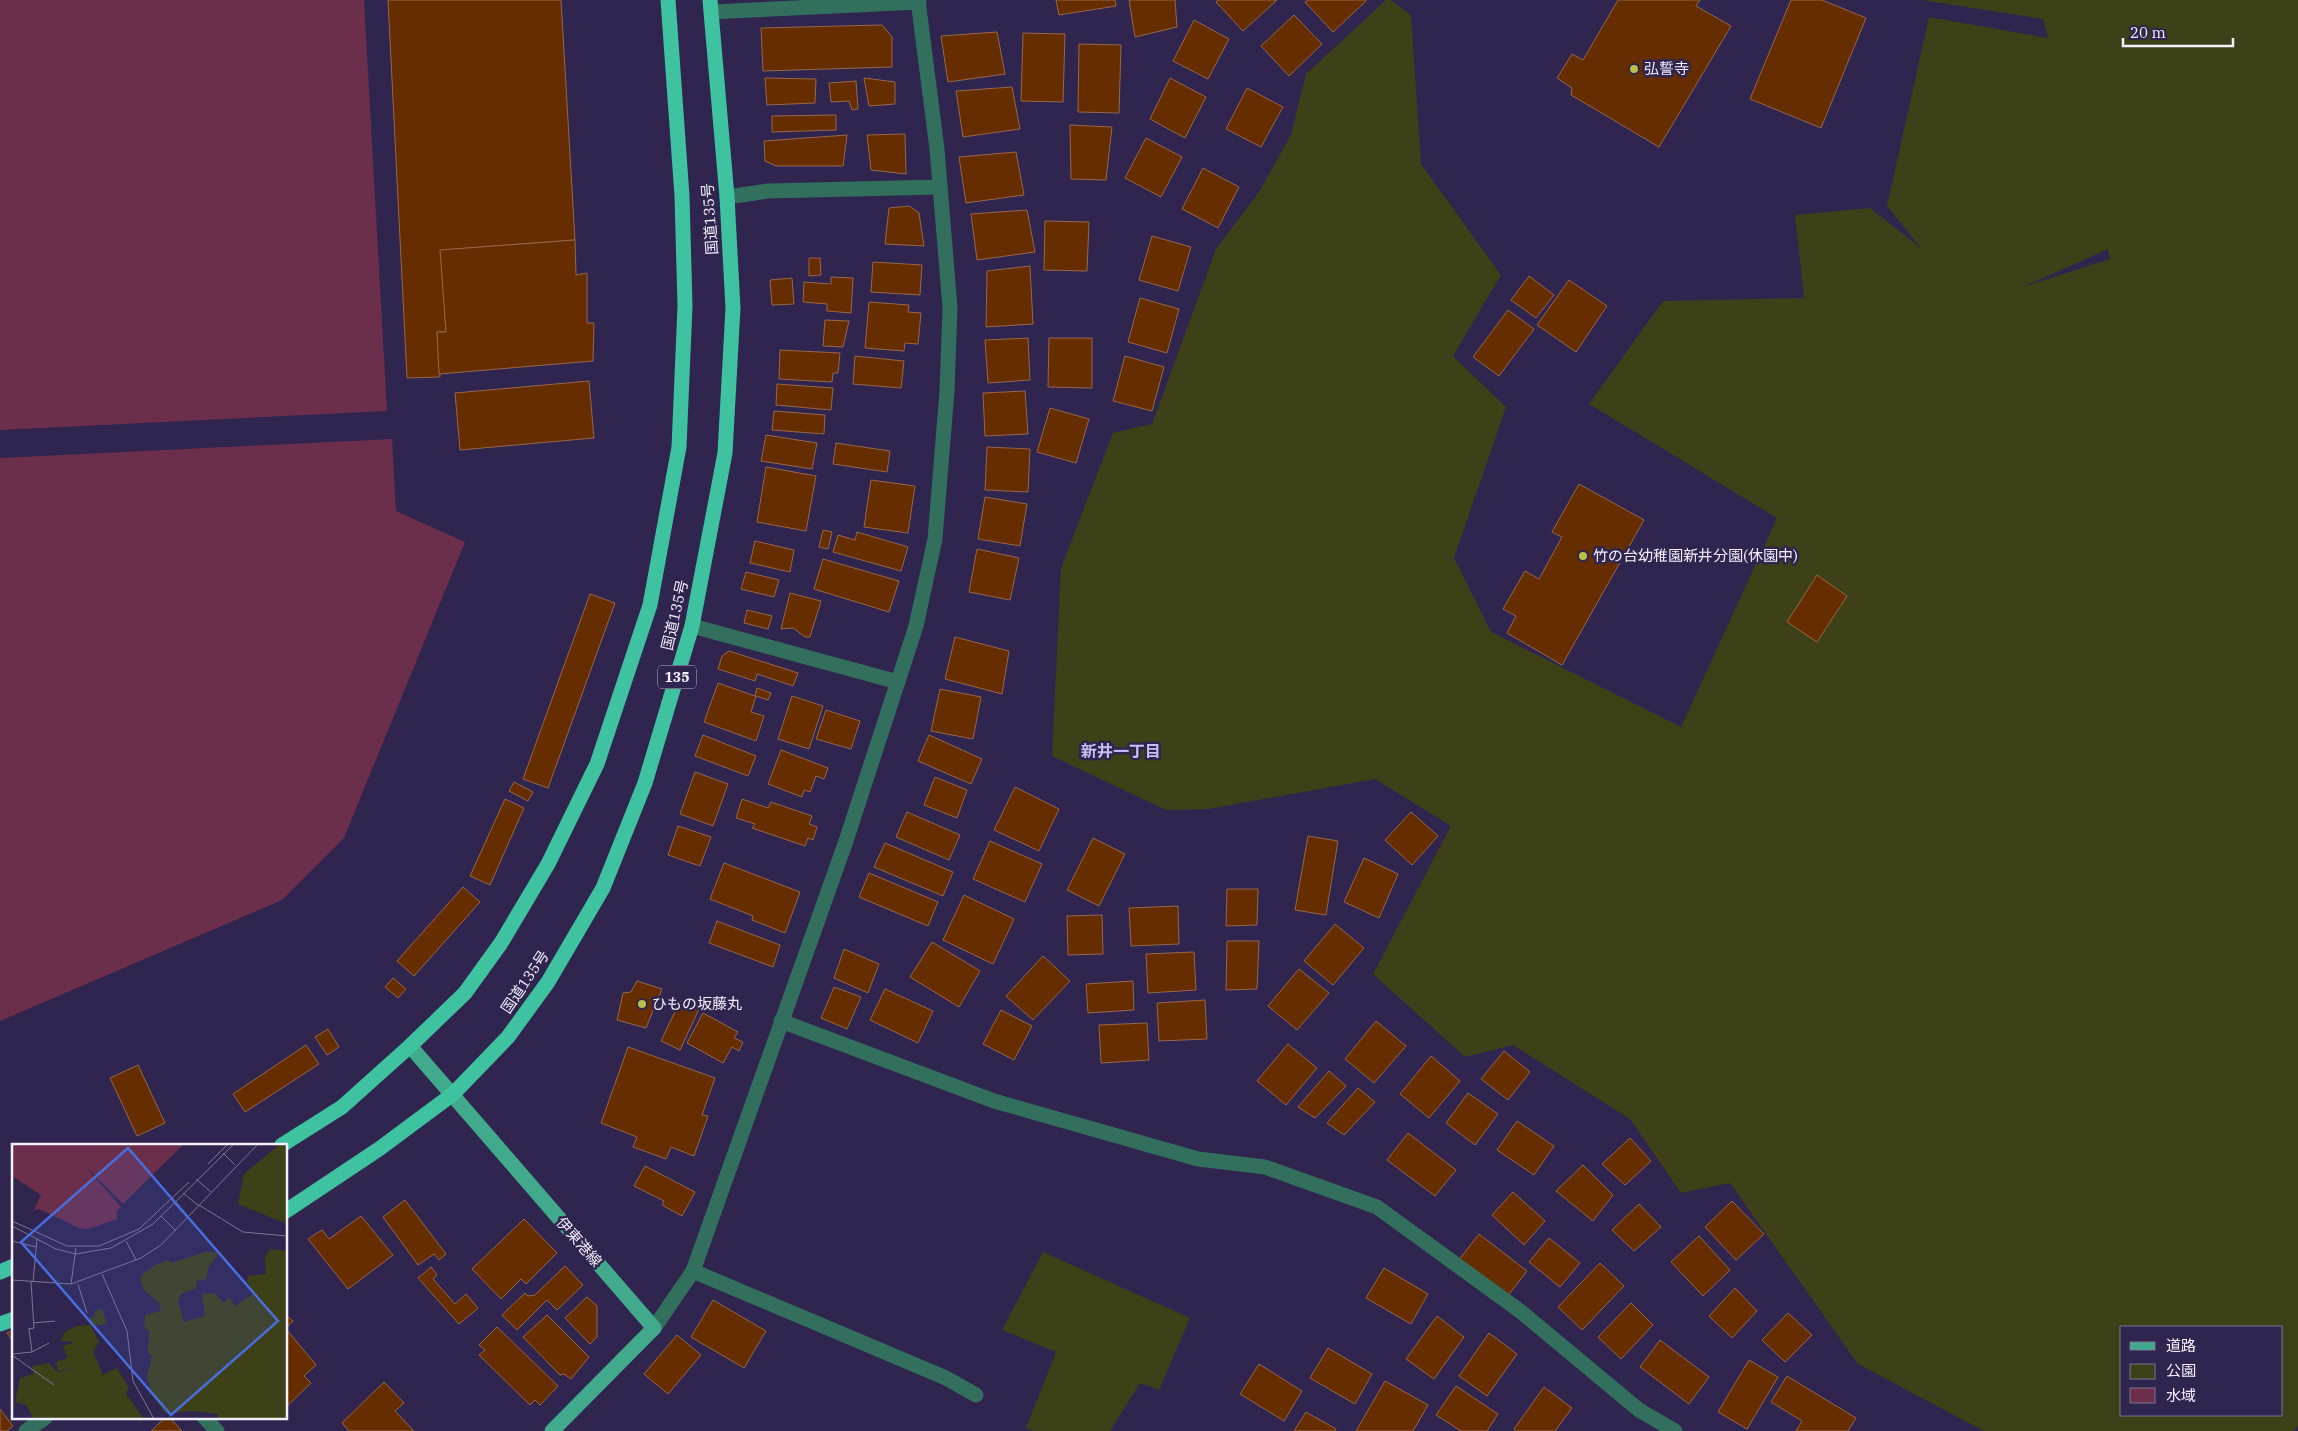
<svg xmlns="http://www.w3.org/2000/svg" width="2298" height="1431" viewBox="0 0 2298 1431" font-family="'IBM Plex Serif','Noto Sans JP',serif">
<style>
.green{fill:#3e4017;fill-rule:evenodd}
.water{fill:#6b2e4b}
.building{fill:#662e00;stroke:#96674a}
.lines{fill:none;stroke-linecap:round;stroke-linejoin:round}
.minor{stroke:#326f5d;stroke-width:15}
.major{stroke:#41aa8d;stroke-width:15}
.highway{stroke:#3ec2a0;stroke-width:15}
.poi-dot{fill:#bac045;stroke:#2f254f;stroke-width:2}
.labels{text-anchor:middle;stroke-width:5;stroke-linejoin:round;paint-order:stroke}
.shield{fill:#2f254f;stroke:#b8b3c7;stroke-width:1}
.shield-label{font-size:14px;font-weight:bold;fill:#f2f0fb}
.poi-label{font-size:15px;fill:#f2f0fb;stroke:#2f254f;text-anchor:start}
.street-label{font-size:15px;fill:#f2f0fb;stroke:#2f254f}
.neighbourhood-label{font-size:16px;font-weight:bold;fill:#c7bef3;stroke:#2f254f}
.inset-road{fill:none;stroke:#7d7694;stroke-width:1}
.view{fill:#486edf;fill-opacity:0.15;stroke:#486edf;stroke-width:2.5}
.inset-edge{fill:none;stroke:#f2f0fb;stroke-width:2.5}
</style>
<rect width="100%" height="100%" fill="#2f254f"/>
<g class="green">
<path d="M1386,0h5l20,15 10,149 80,111 -48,81 53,51 -52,151 37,74 190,95 96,-209 -188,-114 74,-103 141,-3 -9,-83 75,-7 51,40 -34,-42 42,-189 119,21 -5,-19 -121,-19h376v1425l-4,6h-310l-126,-67 -128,-181 -49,10 -51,-74 -117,-74 -48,12 -92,-83 78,-148 -76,-47 -166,30 -43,1 -114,-54 9,-188 52,-135 39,-9 64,-175 43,-57 32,-57 15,-61zM2108,249l2,10 -87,28zM2122,1327h160v88h-160z"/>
<polygon points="1043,1252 1190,1318 1159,1390 1140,1383 1110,1431 1034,1431 1026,1428 1056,1352 1002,1330"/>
</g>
<g class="water">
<polygon points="0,0 364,0 387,411 0,430"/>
<polygon points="392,439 396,511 465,542 344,838 282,900 0,1021 0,458"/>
</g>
<g class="building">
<polygon points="388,0 561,0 575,240 442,250 446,332 437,332 440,377 407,378"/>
<polygon points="1056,0 1115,0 1116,6 1059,15"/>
<polygon points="1129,0 1175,0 1177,27 1135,37"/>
<polygon points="1218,0 1277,0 1243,31 1216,2"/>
<polygon points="1308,0 1366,0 1366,1 1333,32 1305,2"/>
<polygon points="1618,0 1700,0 1696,6 1731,26 1659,147 1571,95 1572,88 1557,78 1572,54 1583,60"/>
<polygon points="1791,0 1822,0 1866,18 1821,128 1750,99"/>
<polygon points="1294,15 1322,44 1289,76 1261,46"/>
<polygon points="1194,20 1229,39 1208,79 1173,61"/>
<polygon points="882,25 892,37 892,67 763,71 761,28"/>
<polygon points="997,32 1005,74 948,82 941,36"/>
<polygon points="1023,33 1065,34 1063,102 1021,101"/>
<polygon points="1079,44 1121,45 1119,113 1078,112"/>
<polygon points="765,78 816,79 815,103 767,105"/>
<polygon points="864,78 895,82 895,104 869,106"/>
<polygon points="1170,78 1206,97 1185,138 1150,119"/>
<polygon points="856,81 858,109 852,110 849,101 831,102 829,83"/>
<polygon points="1012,87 1020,129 963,137 956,91"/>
<polygon points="1247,88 1283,107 1261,147 1226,129"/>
<polygon points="836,115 836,130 772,132 772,116"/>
<polygon points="1070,125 1112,127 1106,180 1071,179"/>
<polygon points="905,134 906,174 871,170 867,135"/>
<polygon points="847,135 843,166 776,166 765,161 764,141"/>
<polygon points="1146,138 1182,157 1161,197 1125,178"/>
<polygon points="1016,152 1024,195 966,203 959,157"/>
<polygon points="1203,168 1239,187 1218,228 1182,209"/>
<polygon points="909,206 919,213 924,246 885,244 889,208"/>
<polygon points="1027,210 1035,252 977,260 971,214"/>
<polygon points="1045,221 1089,222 1087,271 1044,270"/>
<polygon points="1152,236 1191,247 1178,291 1139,280"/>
<polygon points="575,240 576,275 587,273 587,323 594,323 593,361 439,374 437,332 446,332 440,250"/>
<polygon points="809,258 820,258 821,275 809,276"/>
<polygon points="873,262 922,265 920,295 871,292"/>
<polygon points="1030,266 1033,324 986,327 987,271"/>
<polygon points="1529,276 1554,295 1536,318 1511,300"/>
<polygon points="831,277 853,278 851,313 827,311 827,304 803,302 804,282 831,284"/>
<polygon points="792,278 794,304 772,305 770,280"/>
<polygon points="1569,280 1607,306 1576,352 1537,325"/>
<polygon points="1140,298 1179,309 1167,353 1128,342"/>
<polygon points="869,302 909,305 908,312 921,313 918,344 905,343 904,351 865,348"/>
<polygon points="1508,310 1534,329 1499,376 1473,357"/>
<polygon points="825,320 849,321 843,347 823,346"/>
<polygon points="1028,338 1030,380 988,383 985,340"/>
<polygon points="1049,338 1092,338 1092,388 1048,387"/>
<polygon points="780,350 840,353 838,373 833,373 832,382 779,379"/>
<polygon points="855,356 904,361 901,388 853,384"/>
<polygon points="1125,356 1164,367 1152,411 1113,401"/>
<polygon points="589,381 594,438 460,450 455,393"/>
<polygon points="777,384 833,388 831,410 776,405"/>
<polygon points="1025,391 1028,434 985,436 983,393"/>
<polygon points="1050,408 1089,419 1076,463 1037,452"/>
<polygon points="774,411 825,415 824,434 772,430"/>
<polygon points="766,435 817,443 812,469 761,461"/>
<polygon points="836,443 890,451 887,472 833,464"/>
<polygon points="987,447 1030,449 1028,492 985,490"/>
<polygon points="766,467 816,476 806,531 757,522"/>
<polygon points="871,480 915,486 908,533 864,527"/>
<polygon points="1579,484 1644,520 1562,665 1507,633 1516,616 1503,609 1525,571 1539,579 1562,537 1552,532"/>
<polygon points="985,497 1027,504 1020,546 978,539"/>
<polygon points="823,530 832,532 828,549 819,547"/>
<polygon points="857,532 908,547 901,571 833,552 838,535 855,540"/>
<polygon points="755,541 794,550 790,572 750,563"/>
<polygon points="977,549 1019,558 1010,600 969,592"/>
<polygon points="823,559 899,581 889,612 814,589"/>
<polygon points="746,572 779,580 774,597 741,589"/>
<polygon points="1817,575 1847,596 1817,642 1787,622"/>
<polygon points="790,593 821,601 810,637 805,637 793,628 781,629"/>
<polygon points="590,594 615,603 548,788 523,779"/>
<polygon points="747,610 772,616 768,629 744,623"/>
<polygon points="955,637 1009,651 1002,694 945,679"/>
<polygon points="729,651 798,673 793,686 757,674 755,681 718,669 722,656"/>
<polygon points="718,683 755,696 757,688 771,693 768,700 756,696 751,712 764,716 756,741 704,722"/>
<polygon points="940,689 981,697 973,739 931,731"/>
<polygon points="792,696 823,706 809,749 778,739"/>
<polygon points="826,710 860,721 851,749 816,739"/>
<polygon points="703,735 756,756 748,776 695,756"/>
<polygon points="929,735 982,759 971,784 918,761"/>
<polygon points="781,750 828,768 824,779 816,776 810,792 804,790 802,797 768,784"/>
<polygon points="695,772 728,784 713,826 680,814"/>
<polygon points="935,777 967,790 957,818 924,805"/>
<polygon points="514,782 533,792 528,801 509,791"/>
<polygon points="1015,787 1059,809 1039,851 994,830"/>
<polygon points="505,799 524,808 490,885 470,876"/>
<polygon points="742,799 768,808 771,802 812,816 809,824 817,827 813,840 808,838 805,846 752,828 755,824 736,818"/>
<polygon points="907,812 960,835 949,860 896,837"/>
<polygon points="1411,812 1438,836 1412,865 1385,840"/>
<polygon points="678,826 711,837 700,866 668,855"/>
<polygon points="1308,836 1338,841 1326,915 1295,910"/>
<polygon points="1093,838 1125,854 1099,906 1067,890"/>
<polygon points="990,841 1042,864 1025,902 973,879"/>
<polygon points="885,843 953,872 943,896 874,867"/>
<polygon points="1364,858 1398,874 1379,918 1344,902"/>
<polygon points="724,863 800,892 785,933 752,920 753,916 710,899"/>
<polygon points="869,873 938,902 928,926 859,897"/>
<polygon points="463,887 480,902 414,976 397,961"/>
<polygon points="1227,889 1258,889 1257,925 1226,926"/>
<polygon points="964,895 1014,919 993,964 943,940"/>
<polygon points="1178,906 1179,944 1131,946 1129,908"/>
<polygon points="1102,915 1103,954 1068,955 1067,916"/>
<polygon points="717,921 780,945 773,967 709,943"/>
<polygon points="1335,924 1364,948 1333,985 1304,961"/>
<polygon points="1227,941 1259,941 1257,989 1226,990"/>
<polygon points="932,942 980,971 959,1007 910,977"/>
<polygon points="844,949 879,964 868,993 834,978"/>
<polygon points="1194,952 1196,990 1148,993 1146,954"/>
<polygon points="1043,956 1070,981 1033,1020 1006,996"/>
<polygon points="1299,969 1329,993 1297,1030 1268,1006"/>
<polygon points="393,978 406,989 398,998 385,987"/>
<polygon points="637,981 662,989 646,1028 617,1020 623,993 631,992"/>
<polygon points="1133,981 1134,1010 1088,1013 1086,984"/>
<polygon points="834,987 861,997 847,1029 821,1018"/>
<polygon points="885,989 933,1011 918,1043 870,1020"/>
<polygon points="1205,1000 1207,1039 1159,1041 1157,1003"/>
<polygon points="680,1001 699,1009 680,1050 661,1041"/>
<polygon points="1001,1010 1032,1026 1014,1060 983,1044"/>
<polygon points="703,1013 738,1032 734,1038 743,1042 739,1051 732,1047 723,1063 687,1043"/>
<polygon points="1376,1021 1406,1046 1374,1083 1345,1059"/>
<polygon points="1147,1023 1149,1060 1101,1063 1099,1025"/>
<polygon points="328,1029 339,1047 327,1055 315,1037"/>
<polygon points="1288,1044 1317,1068 1286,1105 1257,1081"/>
<polygon points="306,1045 319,1064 245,1112 233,1094"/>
<polygon points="628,1047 715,1078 702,1115 708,1116 694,1156 671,1147 666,1159 633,1147 637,1137 601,1123"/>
<polygon points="1504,1051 1530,1072 1508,1100 1481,1079"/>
<polygon points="1431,1056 1460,1081 1429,1118 1400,1094"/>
<polygon points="138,1065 165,1123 137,1136 110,1078"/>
<polygon points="1329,1071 1346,1086 1315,1118 1298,1107"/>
<polygon points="1358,1088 1375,1102 1344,1135 1327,1123"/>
<polygon points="1468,1093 1498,1114 1475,1145 1446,1123"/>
<polygon points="1517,1121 1554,1146 1534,1175 1497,1150"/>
<polygon points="1408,1133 1456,1170 1435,1196 1387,1160"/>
<polygon points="1630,1138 1651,1161 1625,1185 1602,1164"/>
<polygon points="1583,1165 1613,1195 1593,1221 1556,1191"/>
<polygon points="645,1166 695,1192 682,1216 662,1205 664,1201 634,1186"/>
<polygon points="1513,1192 1545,1221 1524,1245 1492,1215"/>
<polygon points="405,1200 446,1254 439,1260 434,1254 418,1265 383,1217"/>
<polygon points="1732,1201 1764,1234 1736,1260 1705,1227"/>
<polygon points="1639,1204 1661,1227 1634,1251 1612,1230"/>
<polygon points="361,1216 393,1255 348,1289 308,1239 322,1230 329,1239"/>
<polygon points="524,1219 557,1253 526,1284 521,1279 501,1299 472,1269"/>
<polygon points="1479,1234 1527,1271 1507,1297 1458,1261"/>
<polygon points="1699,1236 1730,1270 1703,1296 1671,1262"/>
<polygon points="1549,1238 1580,1263 1560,1287 1529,1262"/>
<polygon points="1600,1263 1624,1286 1582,1330 1558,1307"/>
<polygon points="565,1266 583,1285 557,1310 547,1300 517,1330 502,1315 525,1293 528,1296 535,1295"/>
<polygon points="431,1267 437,1275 433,1279 455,1304 466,1294 478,1308 459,1324 418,1278"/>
<polygon points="1384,1268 1428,1294 1411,1324 1366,1298"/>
<polygon points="1735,1288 1757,1311 1732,1338 1709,1316"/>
<polygon points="587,1297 597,1306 597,1337 590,1344 565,1318"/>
<polygon points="713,1300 766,1331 744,1368 691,1337"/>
<polygon points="1631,1303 1653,1325 1621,1359 1598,1337"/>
<polygon points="1788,1313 1812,1335 1785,1362 1762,1340"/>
<polygon points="286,1315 293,1321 286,1328"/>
<polygon points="547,1315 589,1357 571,1379 564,1374 560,1375 523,1337"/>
<polygon points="1437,1316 1464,1337 1434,1379 1406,1359"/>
<polygon points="497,1327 558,1386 540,1405 535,1400 530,1405 479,1355 485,1350 479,1345"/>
<polygon points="286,1329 316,1365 304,1376 311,1383 286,1407"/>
<polygon points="14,1330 14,1342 7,1333"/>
<polygon points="1489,1333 1517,1354 1487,1396 1459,1376"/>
<polygon points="677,1335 701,1355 668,1394 644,1374"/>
<polygon points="1660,1340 1709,1377 1689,1404 1640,1367"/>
<polygon points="1328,1348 1372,1374 1355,1404 1310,1378"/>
<polygon points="1749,1360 1778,1377 1747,1429 1718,1412"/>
<polygon points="1259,1364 1302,1391 1284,1421 1240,1394"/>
<polygon points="1787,1376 1856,1418 1848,1431 1796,1431 1802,1421 1771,1402"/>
<polygon points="1385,1381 1428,1405 1413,1431 1356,1431"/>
<polygon points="384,1382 404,1403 395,1411 414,1431 349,1431 342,1423"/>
<polygon points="1456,1386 1498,1414 1487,1431 1461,1431 1436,1415"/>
<polygon points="1544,1387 1572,1408 1555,1431 1516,1431 1514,1429"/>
<polygon points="0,1409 13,1426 7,1431 0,1431"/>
<polygon points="1306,1412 1336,1429 1335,1431 1294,1431"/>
<polygon points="166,1417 169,1417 182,1431 151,1431"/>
</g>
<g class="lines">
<g class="minor">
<polyline points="711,12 919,2"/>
<polyline points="727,197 768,191 940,187"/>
<polyline points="692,626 898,682"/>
<polyline points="781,1021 994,1101 1198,1159 1265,1167 1377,1207 1520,1311 1639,1410 1675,1431"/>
<polyline points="693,1271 946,1378 976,1395"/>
<polyline points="654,1328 693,1271 846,841 916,626 935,539 947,391 950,308 937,149 918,0"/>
<polyline points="204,1417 217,1431"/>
<polyline points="26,1431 46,1417"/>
</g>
<polyline class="major" points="410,1046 654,1328 552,1431"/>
<g class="highway">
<polyline points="282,1145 342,1107 410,1046 465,993 501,943 548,864 597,764 650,605 679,447 685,306 682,196 668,0"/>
<polyline points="286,1211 379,1149 453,1094 508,1037 548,982 603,888 645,783 692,626 725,453 733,308 727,197 710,0"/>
<polyline points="0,1272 14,1266"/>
<polyline points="0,1324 14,1319"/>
</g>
</g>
<g class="poi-dot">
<circle cx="1634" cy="69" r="5"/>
<circle cx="1583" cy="556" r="5"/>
<circle cx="642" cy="1004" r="5"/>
</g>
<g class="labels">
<rect class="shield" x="658" y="665.5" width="38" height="23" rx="4"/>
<g class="shield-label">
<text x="677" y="682">135</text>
</g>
<g class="poi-label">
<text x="1644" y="74">弘誓寺</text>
<text x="1593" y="561">竹の台幼稚園新井分園(休園中)</text>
<text x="652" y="1009">ひもの坂藤丸</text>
</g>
<g class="street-label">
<text transform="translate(710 219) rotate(-94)" y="5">国道135号</text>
<text transform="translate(675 615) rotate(-77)" y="5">国道135号</text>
<text transform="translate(525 982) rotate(-56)" y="5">国道135号</text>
<text transform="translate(579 1242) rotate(49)" y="5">伊東港線</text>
</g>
<g class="neighbourhood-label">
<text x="1121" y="757">新井一丁目</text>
</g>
</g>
<g transform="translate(12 1144)">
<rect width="275" height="275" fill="#2f254f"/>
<path d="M268,0h7v80l-49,-20 6,-30zM258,105l17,2v168h-70l1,-5 -24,-3 -29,2 -14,-19 -4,-17 5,-21 -4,-3 1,-22 -5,-3 1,-13 16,-4 -2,-8 -16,-14 -3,-12 15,-12 13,-5 4,3 36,-12 11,2 -10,13 -3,13 -9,2 -1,7 -15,6 -3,8 6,20 21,-6 -3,-22 12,-1 10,10 5,-6 6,9 18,-12 6,10 -12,-22 1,-6 18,-2 -1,-17zM90,165l5,15 -16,2 8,16 -6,10 10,23 14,-7 12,20 -3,6 18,25h-110l-8,-14 -11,-3 5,-24 14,-4 -2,-8 17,-3 9,10 22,-9 -22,8 -2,-10 11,-4 -4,-13 9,-1 -1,-3h-11l5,-9 11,-6 14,-1 -2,-6 7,-3 -1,-5z" fill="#3e4017"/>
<path d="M0,0h172l-61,60 -38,-38 36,41 -5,5 2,7 -30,10 -9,-1 -40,-19 -5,1 7,-15 -29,-19z" fill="#6b2e4b"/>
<path class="inset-road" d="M211,9l12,12M196,20l20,-20M184,35l15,13M171,49l16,13M162,59l14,15M187,61l44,27 44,4M149,72l15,15M0,77l55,25h32l40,-17 50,-47M0,82l44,23 20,5 35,-6 42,-24 81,-80M0,97l24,6M114,97l10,19M90,130l25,57 6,50 21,38M0,136l59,4 5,-36M21,138l4,-43M59,140l70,-26 20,-13 97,-101M66,140l9,29M21,179l22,-2M16,185l6,-1 -3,-46M17,185l3,23M0,210l20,-2 17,-9M0,211l42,30"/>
<path class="view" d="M116,4l150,173 -107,94 -150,-173z"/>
<rect width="275" height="275" class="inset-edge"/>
</g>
<rect x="2120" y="1326" width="162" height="90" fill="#2f254f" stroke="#7d7694"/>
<rect x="2130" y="1342" width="25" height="8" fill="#41aa8d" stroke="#7d7694"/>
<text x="2166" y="1351" font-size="15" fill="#f2f0fb">道路</text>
<rect x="2130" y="1364" width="25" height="15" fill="#3e4017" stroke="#7d7694"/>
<text x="2166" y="1376" font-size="15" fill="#f2f0fb">公園</text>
<rect x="2130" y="1388" width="25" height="15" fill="#6b2e4b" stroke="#7d7694"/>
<text x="2166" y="1401" font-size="15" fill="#f2f0fb">水域</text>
<path d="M2123 38v8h110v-8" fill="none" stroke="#f2f0fb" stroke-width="2.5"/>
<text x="2130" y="38" font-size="15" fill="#f2f0fb" stroke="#2f254f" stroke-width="4" paint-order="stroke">20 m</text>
</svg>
